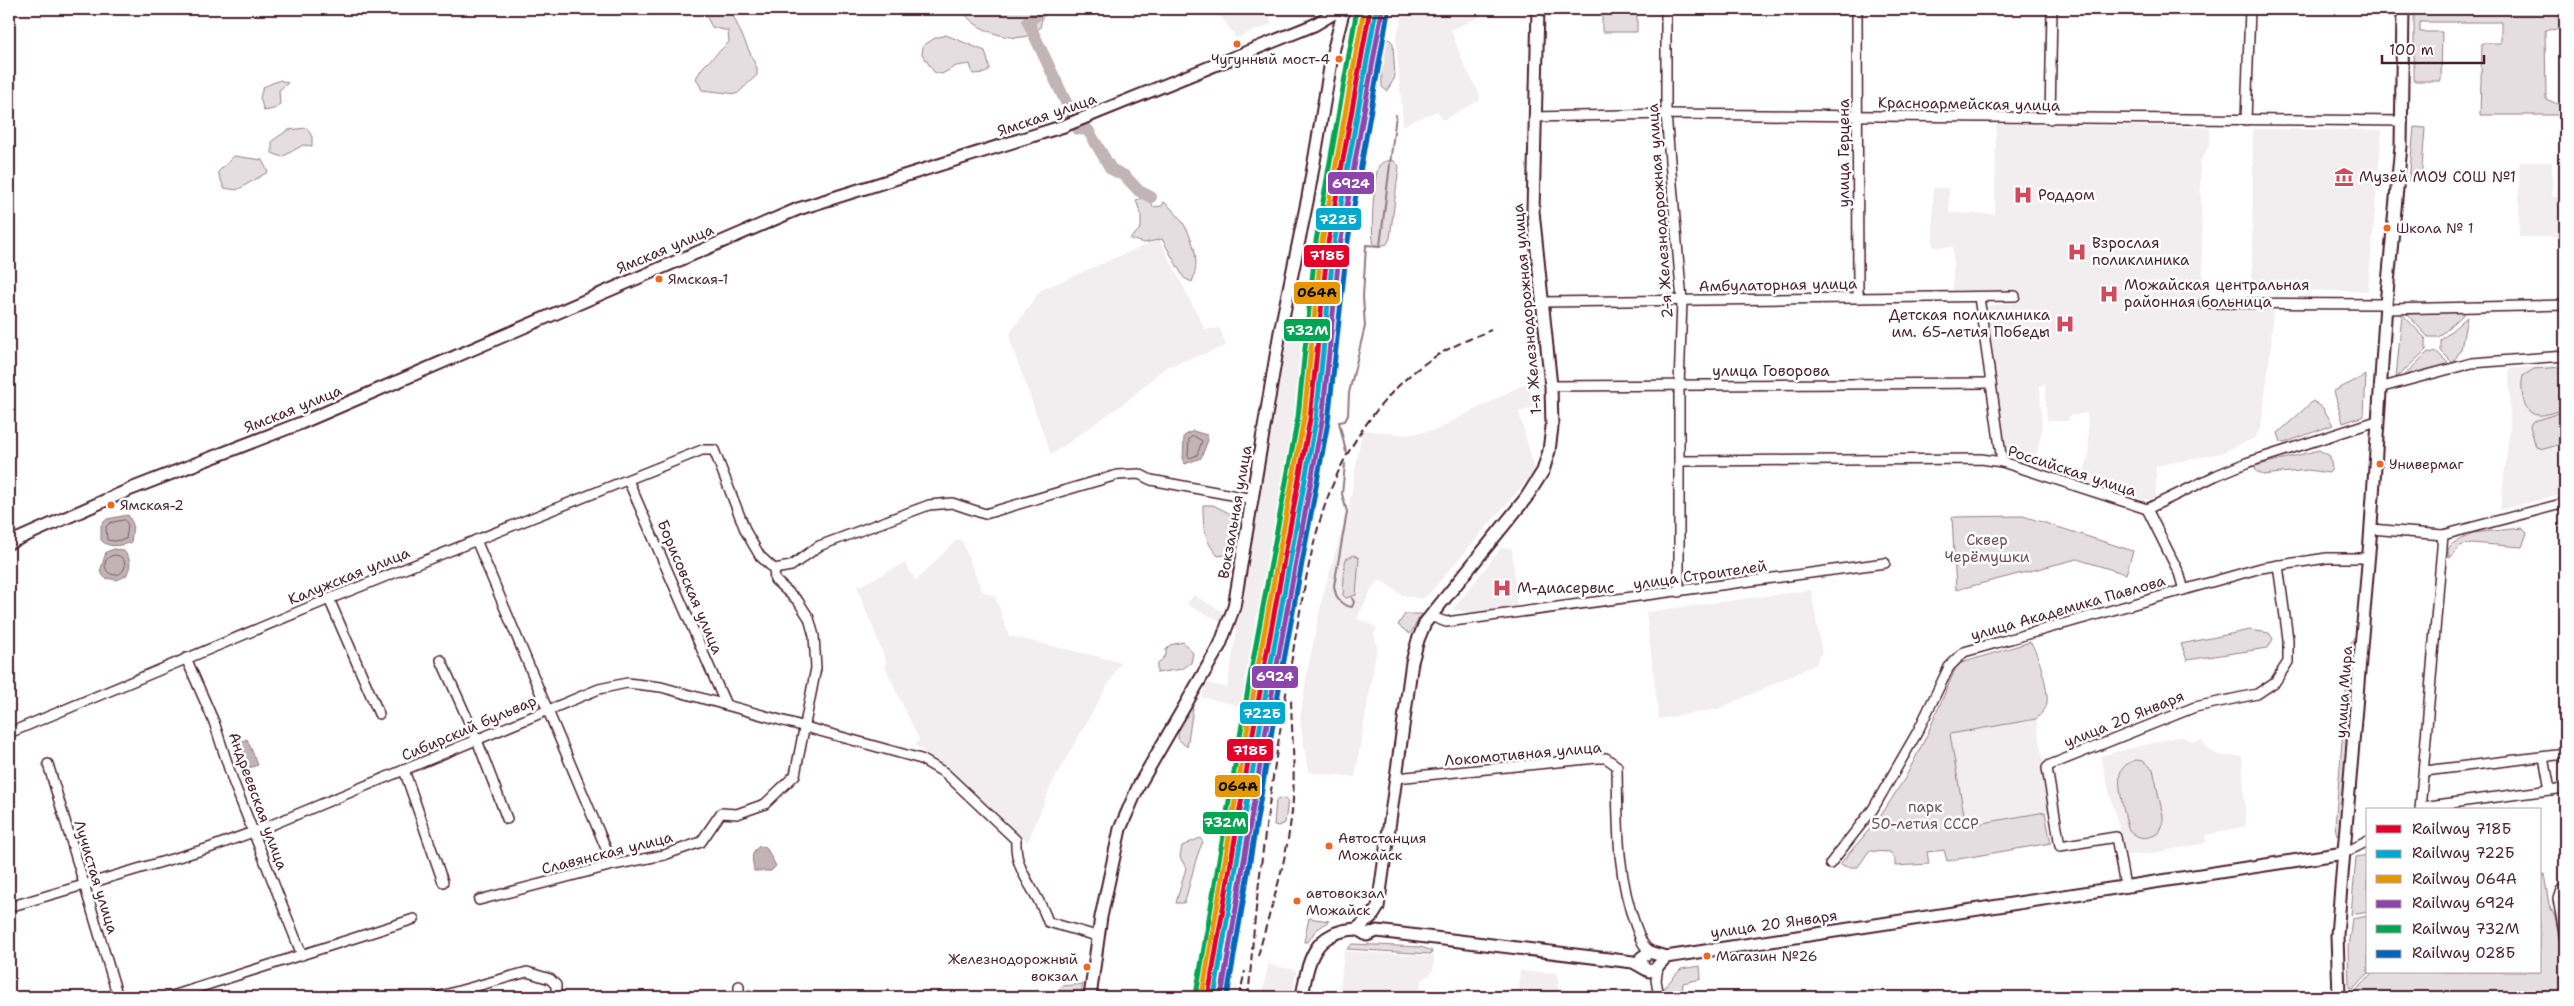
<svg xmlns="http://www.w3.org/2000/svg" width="2574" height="1006" viewBox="0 0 2574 1006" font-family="'Shantell Sans',sans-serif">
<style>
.built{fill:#f2eeef}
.green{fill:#e5dee0;stroke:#987e86}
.water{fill:#c1b3b6;stroke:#91787e}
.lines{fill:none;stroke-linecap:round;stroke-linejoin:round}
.shore{stroke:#7a5a63;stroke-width:1}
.stream{stroke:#91787e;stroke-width:2}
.river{stroke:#c1b3b6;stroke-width:12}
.minor-casing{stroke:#4a1f2b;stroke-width:12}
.major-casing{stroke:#4a1f2b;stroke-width:15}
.minor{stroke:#fff;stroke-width:9}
.major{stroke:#fff;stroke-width:11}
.rail{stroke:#4a1f2b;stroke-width:2;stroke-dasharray:8 4;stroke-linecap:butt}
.rail-1-casing{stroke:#fff;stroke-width:9}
.rail-2-casing{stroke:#fff;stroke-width:9}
.rail-3-casing{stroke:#fff;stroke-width:9}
.rail-4-casing{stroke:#fff;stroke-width:9}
.rail-5-casing{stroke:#fff;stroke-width:9}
.rail-6-casing{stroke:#fff;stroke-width:9}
.rail-1{stroke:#e4002b;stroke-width:5}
.rail-2{stroke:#00a9ce;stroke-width:5}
.rail-3{stroke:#e69804;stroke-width:5}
.rail-4{stroke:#8e44ad;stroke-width:5}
.rail-5{stroke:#00a651;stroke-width:5}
.rail-6{stroke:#0065bd;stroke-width:5}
.bus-dot{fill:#f26522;stroke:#fff;stroke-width:2}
.labels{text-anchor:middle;stroke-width:5;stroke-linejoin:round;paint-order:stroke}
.bus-label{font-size:14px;fill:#4a1f2b;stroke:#fff;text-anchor:start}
.street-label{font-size:15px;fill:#4a1f2b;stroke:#fff}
.poi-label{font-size:15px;fill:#4a1f2b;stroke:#fff;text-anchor:start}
.park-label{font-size:15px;fill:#714f58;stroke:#fff}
.line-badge{stroke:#fff;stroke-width:2}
.badge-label{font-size:14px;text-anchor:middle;font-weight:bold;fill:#fff}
.pale-badge-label{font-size:14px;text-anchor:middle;font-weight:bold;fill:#111}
</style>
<rect width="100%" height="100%" fill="#fff"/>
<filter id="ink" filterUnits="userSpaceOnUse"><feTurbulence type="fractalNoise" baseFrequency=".02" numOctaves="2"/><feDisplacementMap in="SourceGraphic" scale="10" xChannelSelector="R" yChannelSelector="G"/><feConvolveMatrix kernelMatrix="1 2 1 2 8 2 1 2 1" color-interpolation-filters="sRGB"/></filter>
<g filter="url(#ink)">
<g class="built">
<polygon points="1216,9 1268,9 1272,24 1236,38"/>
<polygon points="1408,9 1484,9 1484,15 1451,30 1464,65 1478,91 1480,100 1443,120 1437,111 1403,125 1396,38 1403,15"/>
<rect x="2263" y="9" width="72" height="5"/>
<polygon points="1996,124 2210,127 2210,144 2200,162 2204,310 2273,310 2271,347 2261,429 2256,434 2257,437 2221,453 2156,466 2156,498 2144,500 2082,479 2089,454 2087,413 2069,416 2068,421 2047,421 2045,384 2040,385 2042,429 2036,458 2005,451 1984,306 2015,303 2015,291 1953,290 1953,247 1933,247 1933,188 1949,188 1949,213 1995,214"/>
<polygon points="2253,129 2382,130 2368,291 2252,290"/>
<polygon points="2519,162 2552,162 2552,196 2565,196 2565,237 2519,237"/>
<polygon points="1159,239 1205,329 1220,328 1226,346 1166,367 1127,401 1051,455 1015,355 1010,340 1011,331 1041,290"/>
<polygon points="1285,321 1309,324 1297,404 1306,406 1303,425 1294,424 1245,707 1202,697 1207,683 1227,688 1237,629 1187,605 1193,595 1238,620"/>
<polygon points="2565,364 2565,493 2500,510 2510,427 2509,369"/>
<polygon points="1528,382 1535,407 1519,412 1535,471 1428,595 1421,599 1402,595 1382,581 1378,581 1372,588 1357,618 1377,628 1374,634 1377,647 1355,777 1308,772 1300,720 1307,673 1322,599 1349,506 1362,430 1407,435 1436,430"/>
<polygon points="957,539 962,541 982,591 995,596 1009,636 1121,662 1052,783 1028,842 955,780 957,777 915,745 919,740 885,667 886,662 857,587 905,563 916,581"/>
<polygon points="1501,548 1512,548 1517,607 1474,614 1453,609"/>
<polygon points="1811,590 1822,653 1815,665 1718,709 1659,719 1646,612"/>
<polygon points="2036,719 2052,811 1966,826 1950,734"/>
<polygon points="2180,736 2193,742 2202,740 2209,750 2220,756 2242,756 2246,826 2206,835 2206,843 2148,854 2126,855 2100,756"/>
<polygon points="1344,951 1434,956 1433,971 1421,981 1420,995 1425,997 1339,997"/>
<polygon points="1270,957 1270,965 1297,970 1292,997 1261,997"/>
<polygon points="1520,971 1558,973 1558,997 1518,997"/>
<polygon points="727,991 727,997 646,997 646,996"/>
</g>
<g class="green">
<polygon points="705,9 730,9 757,68 757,75 737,94 702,90 696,78 703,67 729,42 728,31 712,27 704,12"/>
<path d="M962,9h70l10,9 -2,10c-5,3 -12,9 -17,9 -20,3 -53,-10 -61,-28z"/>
<polygon points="1550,9 1637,9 1637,32 1602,32 1602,13 1550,13"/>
<polygon points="2414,9 2565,9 2565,29 2545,30 2546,99 2560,105 2560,115 2480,115 2482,43 2501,43 2501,22 2420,22 2420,32 2442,32 2441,81 2414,81"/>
<polygon points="946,35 985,51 990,69 985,73 973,74 970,64 956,66 942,74 934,72 922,54 923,46 935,38"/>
<polygon points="1389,39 1393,43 1395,77 1387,91 1382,87 1381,43"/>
<polygon points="280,80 288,83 279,90 280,104 274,109 264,111 260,98 263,87"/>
<polygon points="2414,127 2425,128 2421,181 2409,181"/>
<polygon points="307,128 312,137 312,146 303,145 282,157 272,153 272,141 288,130"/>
<polygon points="234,156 262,160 268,172 237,190 224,188 218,172"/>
<path d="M1393,160l6,6 -9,72 -3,6 -7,2 -6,-2c-4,-9 0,-71 5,-78 3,-5 9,-5 14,-6z"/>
<path d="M1142,198l9,2 2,7 9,-1 2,-4c22,17 40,52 28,80l-8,-4 -22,-39 -18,4 -14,-4 11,-11v-13l-5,-15z"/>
<polygon points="2466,312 2439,337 2428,337 2407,314"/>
<polygon points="2402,314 2426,339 2426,350 2396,378"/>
<polygon points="2467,317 2461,349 2453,363 2441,351 2441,340"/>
<polygon points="2428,352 2438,353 2451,366 2399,380"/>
<path d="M2565,367v42c-8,2 -20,7 -28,6 -15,-2 -17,-28 -14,-39l11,-7z"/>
<polygon points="2366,375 2364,416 2343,423 2334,391"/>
<polygon points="2313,401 2323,408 2333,425 2284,443 2281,442 2278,433"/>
<polygon points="2565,411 2565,443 2544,449 2536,447 2530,426 2532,422"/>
<polygon points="2319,450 2330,456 2332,469 2329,473 2308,470 2263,475 2256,471 2255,466"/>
<path d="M1203,505h10l26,13 -2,26 -7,10 -12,2c-14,-15 -15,-31 -15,-51z"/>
<polygon points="2023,516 2133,551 2126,574 2077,559 1956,590 1952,517"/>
<path d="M2522,528l5,5 -5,14 -51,-4 -11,3 -9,11h-2c-6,-16 15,-16 23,-24z"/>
<polygon points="1354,555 1359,558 1356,595 1346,598 1343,595 1345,563 1346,559"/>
<polygon points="1405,614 1422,614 1410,634 1398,625"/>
<polygon points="2250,630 2269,633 2273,639 2268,648 2187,660 2181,644"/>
<polygon points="2354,637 2357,640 2339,834 2337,836 2335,826 2350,645"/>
<polygon points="1183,642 1193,653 1191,663 1182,669 1157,673 1157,665 1166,655 1166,649 1170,645"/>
<path d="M2030,642c8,9 19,49 17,61 -1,7 -6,11 -11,16l-86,15 16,92 79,-14 6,31 -104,18 -3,-11 -17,2 2,12 -34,2v-7l-5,-7 -21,-1 -11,16h-11l-7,-3 40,-47 25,-39 22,-43 29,-68 5,-4z"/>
<path d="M1191,708h2l-6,39 -9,-8c0,-12 3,-23 13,-31z"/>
<path d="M2136,760l7,1 10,8 10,47v6l-5,11c-11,7 -20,6 -29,-3 -4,-11 -13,-49 -8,-59 3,-6 9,-9 15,-11z"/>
<polygon points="1280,798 1288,800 1285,823 1278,826 1274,825 1276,800"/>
<path d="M1200,838l3,4c-9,17 -12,42 -19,61h-8l10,-35 -6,-11 2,-11z"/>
<polygon points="2368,855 2368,912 2351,915 2356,857"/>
<polygon points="2540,874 2544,874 2549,904 2555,917 2565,971 2565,997 2350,997 2371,974 2381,972 2540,972"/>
<polygon points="2368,916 2368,972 2370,972 2352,989 2349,988 2348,947 2352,919"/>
<polygon points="1309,918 1329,921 1315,931 1308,942 1304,942"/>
<polygon points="1352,944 1421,947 1432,951 1431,954 1347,949"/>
<polygon points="1700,966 1701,979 1683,983 1682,997 1664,997 1662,990 1681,969"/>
<polygon points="1083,984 1080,997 1059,997 1057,992 1062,986"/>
</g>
<g class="water">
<polygon points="1193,431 1207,435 1208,440 1201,458 1185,464 1183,460 1184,436"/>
<path d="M128,515l5,9 -2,19c-11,2 -22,6 -30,-3v-15l6,-6z"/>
<path d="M114,549l9,1c8,9 9,14 3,26l-9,4 -12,-2 -5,-6 6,-20z"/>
<polygon points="247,739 258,765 243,770 233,745"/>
<path d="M760,846l6,1 10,19 -5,5h-17c-1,-10 -5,-19 6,-25z"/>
</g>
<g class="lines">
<g class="shore">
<polygon points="1194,436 1202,441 1197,455 1190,458 1188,456 1189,439"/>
<polygon points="125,520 128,525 126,539 114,541 107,540 106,527 110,523"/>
<circle cx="115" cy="565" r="10"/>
</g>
<g class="stream">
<polyline points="1346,452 1339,422 1345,421 1348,415 1349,393 1365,326 1363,297 1366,245 1380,246 1396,115"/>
<path d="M1345,464l-3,30 5,18 -13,74c2,12 5,19 18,21l2,-5 -2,-4"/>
</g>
<g class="river">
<polyline points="1044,9 1028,22 1071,113"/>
<polyline points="1077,127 1078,129 1088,130 1111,169 1125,176 1139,191 1151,197"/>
</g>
<g class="minor-casing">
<g id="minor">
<polyline points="1666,9 1666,114 1682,301 1679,386 1679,592"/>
<polyline points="1857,9 1858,298"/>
<polyline points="1534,117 1666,114 2403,121"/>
<polyline points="2050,119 2052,9"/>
<polyline points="2246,120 2250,9"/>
<polyline points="1979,297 2002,462"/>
<polyline points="1542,302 2015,296"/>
<polyline points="2204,303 2386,304"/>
<polyline points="2386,309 2565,305"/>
<polyline points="1551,386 1991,383"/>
<polyline points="2379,388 2472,363 2565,356"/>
<polyline points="1681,461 1981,459 2002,462 2147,509 2217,475 2246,463 2377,421"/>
<polyline points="628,480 726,705"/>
<polyline points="2147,509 2179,573 2184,590"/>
<polyline points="2371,529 2443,535 2565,503"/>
<polyline points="476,540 613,865"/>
<polyline points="774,569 791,566 819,546 929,505 952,503 985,514 1117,475 1139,474 1151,480 1253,499"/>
<polyline points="329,599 379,714"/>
<polyline points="1430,616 1446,622 1885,563"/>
<polyline points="186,658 214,722 233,781 302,955"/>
<polyline points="441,660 477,740 507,819"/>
<polyline points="9,733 329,599 702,450 714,450 746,532 760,556 774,569 775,580 798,601 809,618 814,636 816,668 795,775 765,804 737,814 721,813 701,842 664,855 613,865 479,900"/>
<polyline points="2544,757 2550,790"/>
<polyline points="48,764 118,997"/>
<polyline points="404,770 443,882"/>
<polyline points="2425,771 2565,754"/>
<path d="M1396,778l201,-20h9l11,8c1,56 -1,108 19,161 4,10 6,20 16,25"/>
<polyline points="2421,807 2565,788"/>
<polyline points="2420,810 2443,535"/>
<polyline points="2344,853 2368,841"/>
<polyline points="1830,864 1873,809 1918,731 1949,667 1964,652 2261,568 2327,558 2369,558"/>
<polyline points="2125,886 2116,837 2060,846 2047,768 2050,765 2195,707 2257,694 2275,682 2288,662 2288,639 2278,565"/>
<polyline points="2565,888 2561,890 2558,899 2565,938"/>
<path d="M9,907l200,-59 55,-20 335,-139 28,-6 34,4 260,72 24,14 71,67c-2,33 22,50 32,82l49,14"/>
<polyline points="1658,967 1656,980 1659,997"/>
<polyline points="739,986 739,997"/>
<polyline points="169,997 414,919"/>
<polyline points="437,997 527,972 550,979 556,985 556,997"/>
</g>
</g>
<g class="major-casing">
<g id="major">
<polyline points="9,543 131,489 301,423 798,209 1064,126 1314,25 1341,9"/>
<polyline points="1357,929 1373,915 1378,907 1412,662 1418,640 1425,623 1526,498 1543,471 1549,451 1552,427 1551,386 1533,211 1538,9"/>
<polyline points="1357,929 1367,935 1377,931 1633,962 1649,971 1655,969 1666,957"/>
<polyline points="1643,967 1641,958 1649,952 1666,957 2344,853"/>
<polyline points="1090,997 1101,917 1120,829 1139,785 1220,645 1234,607 1280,332 1308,197 1332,56 1344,9"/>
<path d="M1302,997c6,-36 11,-66 55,-68"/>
<polyline points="2339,997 2337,935 2370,540 2386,304 2401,146 2403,9"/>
</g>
</g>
<use href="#minor" class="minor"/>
<use href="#major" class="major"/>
<g class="rail">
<path d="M1258,956c11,-43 26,-85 32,-130 7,-41 2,-84 1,-126"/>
<polyline points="1239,997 1245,971"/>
<path d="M1248,997c3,-26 4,-52 7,-79 10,-95 25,-190 41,-284 11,-62 21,-126 52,-181 19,-34 47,-69 79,-91 20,-14 42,-23 64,-32"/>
</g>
<g class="rail-1-casing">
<polyline id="rail-1" points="1208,997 1264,668 1310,419 1328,243 1370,9"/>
</g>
<g class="rail-2-casing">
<polyline id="rail-2" points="1214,997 1270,669 1316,420 1334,244 1376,10"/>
</g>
<g class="rail-3-casing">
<polyline id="rail-3" points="1202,996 1258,667 1304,418 1322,242 1364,9"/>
</g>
<g class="rail-4-casing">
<polyline id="rail-4" points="1221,997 1276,670 1322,421 1340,245 1382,11"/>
</g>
<g class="rail-5-casing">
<polyline id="rail-5" points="1196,995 1252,666 1298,417 1316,241 1357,9"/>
</g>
<g class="rail-6-casing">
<polyline id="rail-6" points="1227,997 1282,671 1328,422 1347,246 1388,12"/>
</g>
<use href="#rail-1" class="rail-1"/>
<use href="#rail-2" class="rail-2"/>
<use href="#rail-3" class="rail-3"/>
<use href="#rail-4" class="rail-4"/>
<use href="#rail-5" class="rail-5"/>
<use href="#rail-6" class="rail-6"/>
</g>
</g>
<defs>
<g id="museum-bare" transform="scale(1.5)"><path d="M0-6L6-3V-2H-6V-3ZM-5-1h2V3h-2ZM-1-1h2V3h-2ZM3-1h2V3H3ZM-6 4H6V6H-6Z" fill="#d1495b" stroke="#fff" stroke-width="2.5" paint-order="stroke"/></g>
<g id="hospital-bare" transform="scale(1.5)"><path d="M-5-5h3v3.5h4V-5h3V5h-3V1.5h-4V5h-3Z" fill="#d1495b" stroke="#fff" stroke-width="2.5" paint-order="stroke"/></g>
</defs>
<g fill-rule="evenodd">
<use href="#museum-bare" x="2344" y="177"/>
<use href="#hospital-bare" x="2023" y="195"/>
<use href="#hospital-bare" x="2077" y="252"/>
<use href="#hospital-bare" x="2109" y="294"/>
<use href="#hospital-bare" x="2065" y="324"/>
<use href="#hospital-bare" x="1502" y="588"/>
</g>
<g class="bus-dot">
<circle cx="1237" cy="44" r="4.5"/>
<circle cx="1339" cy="59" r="4.5"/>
<circle cx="2387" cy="228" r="4.5"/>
<circle cx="659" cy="279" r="4.5"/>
<circle cx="2380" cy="464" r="4.5"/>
<circle cx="111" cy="505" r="4.5"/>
<circle cx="1329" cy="846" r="4.5"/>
<circle cx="1297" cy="901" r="4.5"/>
<circle cx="1707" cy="956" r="4.5"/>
<circle cx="1087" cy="967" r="4.5"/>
</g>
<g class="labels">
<g class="bus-label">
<text x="1330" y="64" text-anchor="end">Чугунный мост-4</text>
<text x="2396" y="233">Школа № 1</text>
<text x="668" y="284">Ямская-1</text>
<text x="2389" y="469">Универмаг</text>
<text x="120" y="510">Ямская-2</text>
<text x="1338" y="843">Автостанция<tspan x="1338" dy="17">Можайск</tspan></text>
<text x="1306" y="898">автовокзал<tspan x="1306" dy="17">Можайск</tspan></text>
<text x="1716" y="961">Магазин №26</text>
<text x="1078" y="964" text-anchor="end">Железнодорожный<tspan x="1078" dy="17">вокзал</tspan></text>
</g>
<g class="street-label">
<text transform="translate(1969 104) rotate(1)" y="5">Красноармейская улица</text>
<text transform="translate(1047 115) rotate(-19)" y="5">Ямская улица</text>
<text transform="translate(1844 153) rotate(-90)" y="5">улица Герцена</text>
<text transform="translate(1660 211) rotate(-94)" y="5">2-я Железнодорожная улица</text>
<text transform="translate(665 249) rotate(-23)" y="5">Ямская улица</text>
<text transform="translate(1778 285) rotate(-1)" y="5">Амбулаторная улица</text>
<text transform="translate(1527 309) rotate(-95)" y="5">1-я Железнодорожная улица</text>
<text x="1771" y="376">улица Говорова</text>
<text transform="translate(293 409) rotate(-22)" y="5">Ямская улица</text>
<text transform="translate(2072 471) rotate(18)" y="5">Российская улица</text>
<text transform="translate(1235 512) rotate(-80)" y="5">Вокзальная улица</text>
<text transform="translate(1700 575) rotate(-8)" y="5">улица Строителей</text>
<text transform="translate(349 576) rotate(-22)" y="5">Калужская улица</text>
<text transform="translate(690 587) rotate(67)" y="5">Борисовская улица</text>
<text transform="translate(2068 608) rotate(-16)" y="5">улица Академика Павлова</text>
<text transform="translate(2344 692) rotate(-86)" y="5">улица Мира</text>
<text transform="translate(2124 719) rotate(-22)" y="5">улица 20 Января</text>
<text transform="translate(469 728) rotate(-23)" y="5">Сибирский бульвар</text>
<text transform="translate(1523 754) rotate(-5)" y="5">Локомотивная улица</text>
<text transform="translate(258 801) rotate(70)" y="5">Андреевская улица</text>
<text transform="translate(607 853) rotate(-14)" y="5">Славянская улица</text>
<text transform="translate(96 877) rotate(73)" y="5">Лучистая улица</text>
<text transform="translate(1774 924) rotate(-8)" y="5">улица 20 Января</text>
</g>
<g class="poi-label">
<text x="2359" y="182">Музей МОУ СОШ №1</text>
<text x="2038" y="200">Роддом</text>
<text x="2092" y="248">Взрослая<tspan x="2092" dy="17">поликлиника</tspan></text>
<text x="2124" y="290">Можайская центральная<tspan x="2124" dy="17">районная больница</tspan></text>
<text x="2050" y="320" text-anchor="end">Детская поликлиника<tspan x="2050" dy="17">им. 65-летия Победы</tspan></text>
<text x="1517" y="593">М-диасервис</text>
</g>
<g class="park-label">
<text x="1987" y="545">Сквер<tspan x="1987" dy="17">Черёмушки</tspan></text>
<text x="1925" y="812">парк<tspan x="1925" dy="17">50-летия СССР</tspan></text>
</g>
</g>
<g class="line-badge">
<rect x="1327" y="171" width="48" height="24" rx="5" fill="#8e44ad"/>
<rect x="1315" y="207" width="47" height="24" rx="5" fill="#00a9ce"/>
<rect x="1303" y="244" width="47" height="24" rx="5" fill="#e4002b"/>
<rect x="1293" y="281" width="48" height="24" rx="5" fill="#e69804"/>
<rect x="1283" y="318" width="48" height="24" rx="5" fill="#00a651"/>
<rect x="1251" y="665" width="48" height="24" rx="5" fill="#8e44ad"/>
<rect x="1239" y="701" width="47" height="24" rx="5" fill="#00a9ce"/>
<rect x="1226" y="738" width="48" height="24" rx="5" fill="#e4002b"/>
<rect x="1214" y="774" width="47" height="24" rx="5" fill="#e69804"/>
<rect x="1202" y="811" width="47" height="24" rx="5" fill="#00a651"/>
</g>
<g class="badge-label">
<text x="1351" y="188">6924</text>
<text x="1338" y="224">722Б</text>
<text x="1327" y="260">718Б</text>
<text x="1307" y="335">732М</text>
<text x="1275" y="681">6924</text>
<text x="1262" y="718">722Б</text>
<text x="1250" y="755">718Б</text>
<text x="1225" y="827">732М</text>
</g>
<g class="pale-badge-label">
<text x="1317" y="297">064А</text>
<text x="1238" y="791">064А</text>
</g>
<rect width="2574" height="1006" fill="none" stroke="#fff" stroke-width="30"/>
<rect x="15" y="15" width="2544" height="976" fill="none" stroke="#4a1f2b" stroke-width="2" filter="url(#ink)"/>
<rect x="2366" y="808" width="175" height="165" fill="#ffffff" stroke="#b7a5aa"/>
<rect x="2376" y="825" width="25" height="8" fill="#e4002b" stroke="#b7a5aa"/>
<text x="2412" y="834" font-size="15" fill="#4a1f2b">Railway 718Б</text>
<rect x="2376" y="850" width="25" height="8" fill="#00a9ce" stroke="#b7a5aa"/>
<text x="2412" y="858" font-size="15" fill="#4a1f2b">Railway 722Б</text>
<rect x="2376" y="875" width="25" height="8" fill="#e69804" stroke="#b7a5aa"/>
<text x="2412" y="884" font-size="15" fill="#4a1f2b">Railway 064А</text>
<rect x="2376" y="900" width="25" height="8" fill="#8e44ad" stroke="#b7a5aa"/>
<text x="2412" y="908" font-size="15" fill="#4a1f2b">Railway 6924</text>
<rect x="2376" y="925" width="25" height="8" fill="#00a651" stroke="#b7a5aa"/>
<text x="2412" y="934" font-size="15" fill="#4a1f2b">Railway 732М</text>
<rect x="2376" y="950" width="25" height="8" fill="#0065bd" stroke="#b7a5aa"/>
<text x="2412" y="958" font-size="15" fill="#4a1f2b">Railway 028Б</text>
<path d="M2382 55v8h102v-8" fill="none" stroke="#4a1f2b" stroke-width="2.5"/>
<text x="2389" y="55" font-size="15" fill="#4a1f2b" stroke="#ffffff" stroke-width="4" paint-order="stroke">100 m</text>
</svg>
